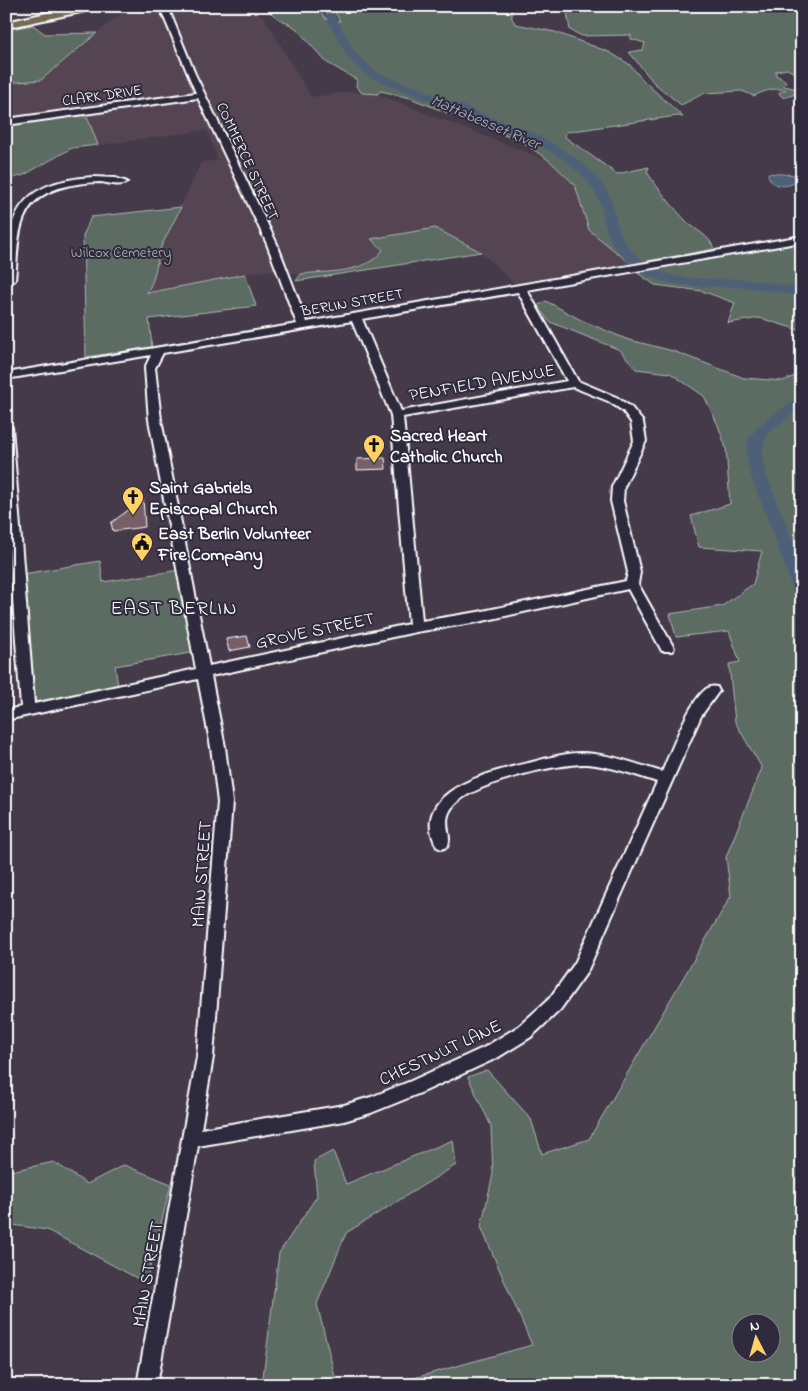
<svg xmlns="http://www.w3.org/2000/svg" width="808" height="1391" viewBox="0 0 808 1391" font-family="'Indie Flower',sans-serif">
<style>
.built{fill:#544553}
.green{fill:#5c6c63;stroke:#aeb6b1;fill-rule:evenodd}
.water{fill:#4d6178;stroke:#94a0ae}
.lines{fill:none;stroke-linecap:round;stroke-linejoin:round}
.river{fill:#4d6178;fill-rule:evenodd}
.building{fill:#775f68;stroke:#fff}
.minor-casing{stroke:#fff;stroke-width:4}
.highway-casing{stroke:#fff;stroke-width:4}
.minor{fill:#2f2a3d;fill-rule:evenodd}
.highway{fill:#756a55;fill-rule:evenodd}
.labels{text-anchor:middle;stroke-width:4;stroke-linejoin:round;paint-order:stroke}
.far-street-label{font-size:15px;fill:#fff;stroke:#2f2a3d}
.far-park-label{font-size:15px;fill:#aeb6b1;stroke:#2f2a3d}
.far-water-label{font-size:16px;font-style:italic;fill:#afb8c2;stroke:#2f2a3d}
.street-label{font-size:18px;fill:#fff;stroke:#2f2a3d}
.poi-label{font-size:18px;font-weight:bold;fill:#fff;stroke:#2f2a3d;text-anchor:start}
.quarter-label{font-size:20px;letter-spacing:1px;fill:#fff;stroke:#2f2a3d}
</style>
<rect width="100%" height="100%" fill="#453a4a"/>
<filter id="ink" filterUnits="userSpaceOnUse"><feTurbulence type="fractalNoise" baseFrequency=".02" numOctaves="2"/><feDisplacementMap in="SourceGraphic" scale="10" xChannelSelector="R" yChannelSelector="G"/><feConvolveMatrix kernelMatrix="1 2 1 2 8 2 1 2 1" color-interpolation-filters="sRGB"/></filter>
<g filter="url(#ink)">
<polygon class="built" points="130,6 243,6 264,17 311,97 348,92 377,94 551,162 575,185 590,230 631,264 516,285 481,252 371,238 383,250 377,259 353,268 301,274 275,270 239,274 146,294 153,280 161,247 201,163 218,160 207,130 6,158 6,83 41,80"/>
<g class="green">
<path d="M273,6h43l10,13 14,2 -9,-15h218l-37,1v12l4,5 39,8 54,20 20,12 15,17 39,36 -6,-1 -111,16 -1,5 52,37 32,-7 -2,5c11,17 26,35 40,50 10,9 23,14 27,27l-83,15 -42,-34 -14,-45 -24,-23 -27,-19 -114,-45 -29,-7 -4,3 -15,-1 -6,-7 1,-6 -31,-18 -30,-34 -20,-11 -6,-5z"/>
<path d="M566,6h236l-1,66 -6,1 -8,-4 -11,2v4l10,6 -2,5 13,3 4,3 -17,6 -6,-5 8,-3c-11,-3 -22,1 -32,6l-12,-5 -37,2 -24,12 -27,-22 -25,-31 14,-2 2,-7 -14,-4v-4l-49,1 -12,-6z"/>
<polygon points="33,25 45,34 97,33 41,80 6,83 6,30"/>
<polygon points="83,115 88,119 98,145 72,148 24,175 6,180 6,125"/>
<polygon points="181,207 161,247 153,280 147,293 245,274 256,306 149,319 152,347 86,357 83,236 91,217"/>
<path d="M435,228l46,24 -185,29 5,-7c26,-3 65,0 82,-24l-12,-11z"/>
<polygon points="802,243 802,331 760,318 728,323 735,303 702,291 655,285 636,272"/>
<path d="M546,301l35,19 45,19 47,12 71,27 39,3 19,-8v1012h-413l143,-40 -51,-118 12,-53 -2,-48 -23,-49 19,-7 44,49 11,35 47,-15 142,-243 -5,-39 36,-89 -27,-46 -6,-58 11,-2 -11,-31 -53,6 -6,-23 52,-8 31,-22 9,-33 -63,-4 -8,-31 39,-12 -4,-56 -8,-23 -14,-29 -34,-23 -34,-4 -16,-19 -70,-28 -13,-16zM740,1324h30v30h-30z"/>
<polygon points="100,561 103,582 180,570 196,652 115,666 118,687 36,702 23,574"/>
<polygon points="453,1140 456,1165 346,1233 317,1304 337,1385 262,1385 279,1253 317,1196 314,1161 333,1151 346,1184"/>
<polygon points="54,1162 87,1184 124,1165 171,1184 146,1283 47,1230 6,1224 6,1172"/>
</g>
<path class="water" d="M768,173l28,2 2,5c-9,9 -29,8 -30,-7z"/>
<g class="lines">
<g class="river">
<path d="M320,6h10l25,47 22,19 158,62c28,14 57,31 73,59 6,11 7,22 10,33 6,20 22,34 40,44 24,12 54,8 80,9 21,1 43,5 64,10v8c-23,-5 -45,-9 -68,-10 -27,-1 -57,1 -83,-10 -20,-9 -39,-27 -45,-49 -4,-12 -4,-24 -11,-36 -14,-25 -44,-41 -69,-53l-157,-62 -21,-19z"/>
<path d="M802,396v12c-33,24 -48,26 -34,71l34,85v33l-6,-2 -3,-4 -13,-39 -28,-73 -4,-13 -1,-15 1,-12 11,-14 38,-27z"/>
</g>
</g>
<g class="building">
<polygon points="385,458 386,469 357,470 357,459"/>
<polygon points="143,499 145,527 113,531 111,523"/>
<polygon points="247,636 250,647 229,651 226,639"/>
</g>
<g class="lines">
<g class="minor-casing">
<g id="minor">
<path d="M162,8l7,2 26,64 82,170 30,78 495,-86v6l-275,48 51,91 38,16 15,10 12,15 3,19 -22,46 -1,14 17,71 -2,12 36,64 -2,3h-10l-34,-62 -150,33 -62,10 -205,44 14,71 7,55 -19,255 -12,72 143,-24 27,-8 40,-16 74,-34 34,-21 30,-27 26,-36 82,-181c-22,-7 -46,-16 -70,-18 -29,-1 -113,19 -133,41 -15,17 0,30 -7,42l-5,2 -5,-2c-29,-55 49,-74 87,-83 18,-4 37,-11 56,-11 28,0 56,11 82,19 10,-22 26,-69 44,-83 4,-3 7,-3 11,-2l2,4 -18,25 -114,256 -27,38 -29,27 -34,21 -74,34 -52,21 -27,8 -146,25 -41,239h-20l60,-328 21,-255 -7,-55 -13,-68 -192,41v-10l15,-3 -15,-199v-84l6,3 22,277 162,-35 -47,-249 -4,-52 6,-13 -145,24v-6l291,-49 -30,-80 -69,-146 -192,27v-6l190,-26 -35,-83zM518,292l49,89 -166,30 -39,-92zM352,321l39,94 18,209 -200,42 -48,-246 -6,-52 8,-15zM573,387l35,14 15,10 8,11 3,19 -22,46 -1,14 17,71 -2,9 -148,31 -56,9 -19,-204z"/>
<path d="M93,177l22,1 12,4c-6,5 -18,1 -26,0 -14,0 -28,2 -42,6 -45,14 -40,53 -44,92l-9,6c0,-70 10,-104 87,-109z"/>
</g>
</g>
<g class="highway-casing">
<polygon id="highway" points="78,6 100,6 95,9 6,28 6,22"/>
</g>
<use href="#minor" class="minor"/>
<use href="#highway" class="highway"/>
</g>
</g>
<defs>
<g id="church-pin" transform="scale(1.125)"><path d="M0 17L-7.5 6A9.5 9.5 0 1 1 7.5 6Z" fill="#ffd166" stroke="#2f2a3d"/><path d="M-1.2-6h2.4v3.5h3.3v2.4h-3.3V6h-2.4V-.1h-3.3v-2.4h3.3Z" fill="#111"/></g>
<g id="civic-pin" transform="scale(1.125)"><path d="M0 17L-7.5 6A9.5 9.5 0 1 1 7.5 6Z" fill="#ffd166" stroke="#2f2a3d"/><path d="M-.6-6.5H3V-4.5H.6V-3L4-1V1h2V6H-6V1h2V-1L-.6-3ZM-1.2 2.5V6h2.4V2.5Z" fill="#111"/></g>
</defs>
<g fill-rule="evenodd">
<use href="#church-pin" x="374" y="445"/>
<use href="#church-pin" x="133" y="497"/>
<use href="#civic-pin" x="142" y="543"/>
</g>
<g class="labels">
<g class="far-street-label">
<text transform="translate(102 95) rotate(-8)" y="5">CLARK DRIVE</text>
<text transform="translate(248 161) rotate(65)" y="5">COMMERCE STREET</text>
<text transform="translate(352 302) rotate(-10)" y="5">BERLIN STREET</text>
</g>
<g class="far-park-label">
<text x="121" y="257">Wilcox Cemetery</text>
</g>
<g class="far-water-label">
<text transform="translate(486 121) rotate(23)" y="6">Mattabesset River</text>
</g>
<g class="street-label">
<text transform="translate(482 382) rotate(-10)" y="6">PENFIELD AVENUE</text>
<text transform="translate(315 630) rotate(-12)" y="6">GROVE STREET</text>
<text transform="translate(201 874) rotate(-86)" y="6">MAIN STREET</text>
<text transform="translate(440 1052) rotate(-25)" y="6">CHESTNUT LANE</text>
<text transform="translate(147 1274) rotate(-80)" y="6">MAIN STREET</text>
</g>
<g class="poi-label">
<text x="390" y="441">Sacred Heart<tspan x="390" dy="21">Catholic Church</tspan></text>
<text x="149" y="493">Saint Gabriels<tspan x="149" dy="21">Episcopal Church</tspan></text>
<text x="158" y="539">East Berlin Volunteer<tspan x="158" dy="21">Fire Company</tspan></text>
</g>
<g class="quarter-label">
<text x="174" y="614">EAST BERLIN</text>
</g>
</g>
<rect width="808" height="1391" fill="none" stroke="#2f2a3d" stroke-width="25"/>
<rect x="12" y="12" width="783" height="1366" fill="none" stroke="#fff" stroke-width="2" filter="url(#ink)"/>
<g transform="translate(756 1338) rotate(354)"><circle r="24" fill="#2f2a3d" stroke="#827f8b"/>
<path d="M0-4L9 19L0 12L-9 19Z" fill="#ffd166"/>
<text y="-8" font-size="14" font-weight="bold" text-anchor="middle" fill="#ffffff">N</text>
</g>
</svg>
